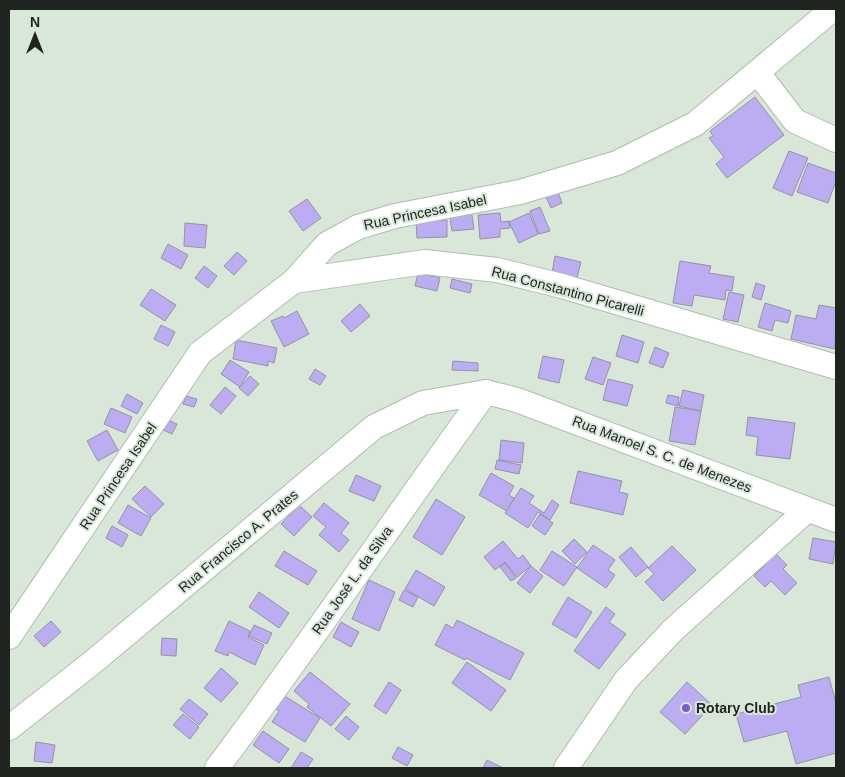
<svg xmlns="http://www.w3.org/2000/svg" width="845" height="777" viewBox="0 0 845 777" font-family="Helvetica,sans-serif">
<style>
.building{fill:#bcadf3;stroke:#9592a3}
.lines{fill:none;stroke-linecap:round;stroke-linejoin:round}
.minor-casing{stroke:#afbdaf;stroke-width:26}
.minor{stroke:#fff;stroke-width:24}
.poi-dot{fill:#7f5ad4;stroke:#d9e7d8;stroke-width:2}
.labels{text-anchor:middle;stroke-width:4;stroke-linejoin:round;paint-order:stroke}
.street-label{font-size:14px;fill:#1f241f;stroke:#d9e7d8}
.poi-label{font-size:14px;font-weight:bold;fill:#1f241f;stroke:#d9e7d8;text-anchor:start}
</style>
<rect width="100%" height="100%" fill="#d9e7d8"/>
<g class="building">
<polygon points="755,97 784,135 727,178 716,164 724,157 709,138 713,136 710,131"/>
<polygon points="789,151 808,158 792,196 773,188"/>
<polygon points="808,163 836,173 836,181 828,203 797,192"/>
<polygon points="558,192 562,203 551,208 546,197"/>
<polygon points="307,199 321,218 303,231 289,211"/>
<polygon points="540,207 550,231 539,234 530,211"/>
<polygon points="471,209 474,229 452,231 449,212"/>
<polygon points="500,213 501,222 509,221 510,228 500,229 500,237 480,239 478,215"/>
<polygon points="529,213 538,234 519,243 509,222"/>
<polygon points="447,220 447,237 417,238 416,221"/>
<polygon points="185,223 207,225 205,248 184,246"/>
<polygon points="168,244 188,255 181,269 161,258"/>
<polygon points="237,252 247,261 234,275 224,266"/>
<polygon points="555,256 581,262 577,278 552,273"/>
<polygon points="680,261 711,266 709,273 734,277 732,291 726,290 725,300 694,295 692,306 673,303"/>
<polygon points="204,266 217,276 208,288 195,278"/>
<polygon points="418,273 440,278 437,291 415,286"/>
<polygon points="452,279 472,284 470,293 450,288"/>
<polygon points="756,283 765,286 761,300 752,297"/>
<polygon points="151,289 176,305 165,321 140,305"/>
<polygon points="729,292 744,295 738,322 723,319"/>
<polygon points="765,303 791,311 788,323 775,320 772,331 758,327"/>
<polygon points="360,304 370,316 351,332 341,321"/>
<polygon points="819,305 836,308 835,349 791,339 796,315 816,319"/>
<polygon points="297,311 309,334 284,347 271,321 283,316 284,318"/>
<polygon points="161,325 175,332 168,346 154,339"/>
<polygon points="622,335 644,342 638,363 616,356"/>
<polygon points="236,340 277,348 274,363 268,361 268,366 233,359"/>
<polygon points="655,347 669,353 663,368 649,363"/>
<polygon points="543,356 564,360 559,383 538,378"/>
<polygon points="593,357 611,363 603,385 585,379"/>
<polygon points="230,360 249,372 240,387 221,374"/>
<polygon points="453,361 478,363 478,371 452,370"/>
<polygon points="315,369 326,376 320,385 309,379"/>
<polygon points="250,376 259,384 248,396 239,388"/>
<polygon points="608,379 633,385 627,406 603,400"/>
<polygon points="225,387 236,396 221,414 210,405"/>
<polygon points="683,390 704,395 701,411 679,406"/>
<polygon points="127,394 143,403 137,414 121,406"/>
<polygon points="668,395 679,397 678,406 666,403"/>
<polygon points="186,396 197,399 194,407 183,404"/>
<polygon points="675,407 701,411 695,445 669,441"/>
<polygon points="111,408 132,417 125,433 104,424"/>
<polygon points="160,416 177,424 172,434 155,426"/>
<polygon points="748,417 795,423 790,459 756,455 758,437 746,435"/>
<polygon points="107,430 118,450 98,461 87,441"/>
<polygon points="501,440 524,443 522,463 499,460"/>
<polygon points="497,460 521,465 519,474 495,469"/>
<polygon points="578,471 622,481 619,492 628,494 623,515 570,503"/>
<polygon points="491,473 514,486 509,495 514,498 507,511 479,495"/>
<polygon points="356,475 381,486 374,501 349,491"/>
<polygon points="145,486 164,504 151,517 132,499"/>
<polygon points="521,488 534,496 529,503 544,513 552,500 559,505 550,520 538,512 528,528 505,513"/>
<polygon points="436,499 465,517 442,555 413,537"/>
<polygon points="324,503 349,523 341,533 349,540 339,552 319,535 326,527 313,516"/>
<polygon points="128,505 151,518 141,536 118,523"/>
<polygon points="299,505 312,517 294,536 281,524"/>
<polygon points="540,514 553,523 545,535 532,526"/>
<polygon points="112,526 128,535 122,547 106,538"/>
<polygon points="813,538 836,542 833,564 809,559"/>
<polygon points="574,539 587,552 575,564 562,551"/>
<polygon points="503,541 518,559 523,555 531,566 517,577 505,562 495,570 484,557"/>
<polygon points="593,545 615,560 608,570 615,575 606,588 577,568"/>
<polygon points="672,546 696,570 663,601 645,582 654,574 648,568"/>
<polygon points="631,547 648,567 636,577 619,557"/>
<polygon points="284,551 317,571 308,585 275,566"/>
<polygon points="552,551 577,567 564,586 540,570"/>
<polygon points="776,554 787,565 783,569 797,583 785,595 771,581 765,587 754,576"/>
<polygon points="505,563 516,578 511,581 500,567"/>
<polygon points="531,566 543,576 530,593 517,583"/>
<polygon points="416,570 445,587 434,606 405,589"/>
<polygon points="369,580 395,592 379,631 352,619"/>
<polygon points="404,590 418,597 413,607 399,600"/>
<polygon points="259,592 289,613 279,628 249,607"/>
<polygon points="568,597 592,612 576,638 552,624"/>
<polygon points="606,607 615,614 609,622 626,634 599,669 574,651"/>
<polygon points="457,620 524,653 510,680 466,658 465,660 435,645 446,624 453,628"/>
<polygon points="51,621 61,632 44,647 34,636"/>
<polygon points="229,621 250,631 248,637 264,645 255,665 229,652 228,656 215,651"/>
<polygon points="341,622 359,632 351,647 333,637"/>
<polygon points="254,625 272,633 267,644 249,636"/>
<polygon points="162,638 177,639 176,656 161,655"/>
<polygon points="467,662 506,690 491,711 452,683"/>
<polygon points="221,668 238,683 221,702 204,688"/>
<polygon points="310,672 350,704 331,726 307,707 309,704 294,691"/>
<polygon points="829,677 836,703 836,753 796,764 787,731 744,742 736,714 801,697 798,685"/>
<polygon points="389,682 401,690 386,714 374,706"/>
<polygon points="687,682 712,705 685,734 660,712"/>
<polygon points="283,695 320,718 305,742 272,722 279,711 275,708"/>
<polygon points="189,699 208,714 199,725 180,709"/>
<polygon points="183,714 199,727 190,739 173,725"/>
<polygon points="346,716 359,727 349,740 335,729"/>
<polygon points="263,731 289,749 279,763 253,745"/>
<polygon points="36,742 55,745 52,763 34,761"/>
<polygon points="398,747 413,755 407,766 392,758"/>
<polygon points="301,752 313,759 307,768 291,768"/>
<polygon points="487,760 503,768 483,768"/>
</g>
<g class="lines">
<g class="minor-casing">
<g id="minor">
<polyline points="758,73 795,121 836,140"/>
<polyline points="294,281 425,262 497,270 562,286 836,367"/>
<polyline points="9,637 200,353 294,281 327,244 358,227 395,216 520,192 617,163 695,124 833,9"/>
<polyline points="9,728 93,662 374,427 423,403 486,392 517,400 836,520"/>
<path d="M217,768c92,-123 179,-251 269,-376"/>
<polyline points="566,768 626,680 673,630 807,510"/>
</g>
</g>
<use href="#minor" class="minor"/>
</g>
<circle class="poi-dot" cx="686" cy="708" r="5"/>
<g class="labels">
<g class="street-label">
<text transform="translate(425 212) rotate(-12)" y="5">Rua Princesa Isabel</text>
<text transform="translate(568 291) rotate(15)" y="5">Rua Constantino Picarelli</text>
<text transform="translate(662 454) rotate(21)" y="5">Rua Manoel S. C. de Menezes</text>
<text transform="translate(118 476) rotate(-56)" y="5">Rua Princesa Isabel</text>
<text transform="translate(238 541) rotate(-40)" y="5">Rua Francisco A. Prates</text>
<text transform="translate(352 580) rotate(-55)" y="5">Rua José L. da Silva</text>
</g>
<g class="poi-label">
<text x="696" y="713">Rotary Club</text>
</g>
</g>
<rect width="845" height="777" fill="none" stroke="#1f241f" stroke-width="20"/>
<g transform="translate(35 35)" stroke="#d9e7d8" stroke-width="4" paint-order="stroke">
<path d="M0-4L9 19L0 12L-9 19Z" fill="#1f241f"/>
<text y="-8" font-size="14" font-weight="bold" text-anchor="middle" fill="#1f241f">N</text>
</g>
</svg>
